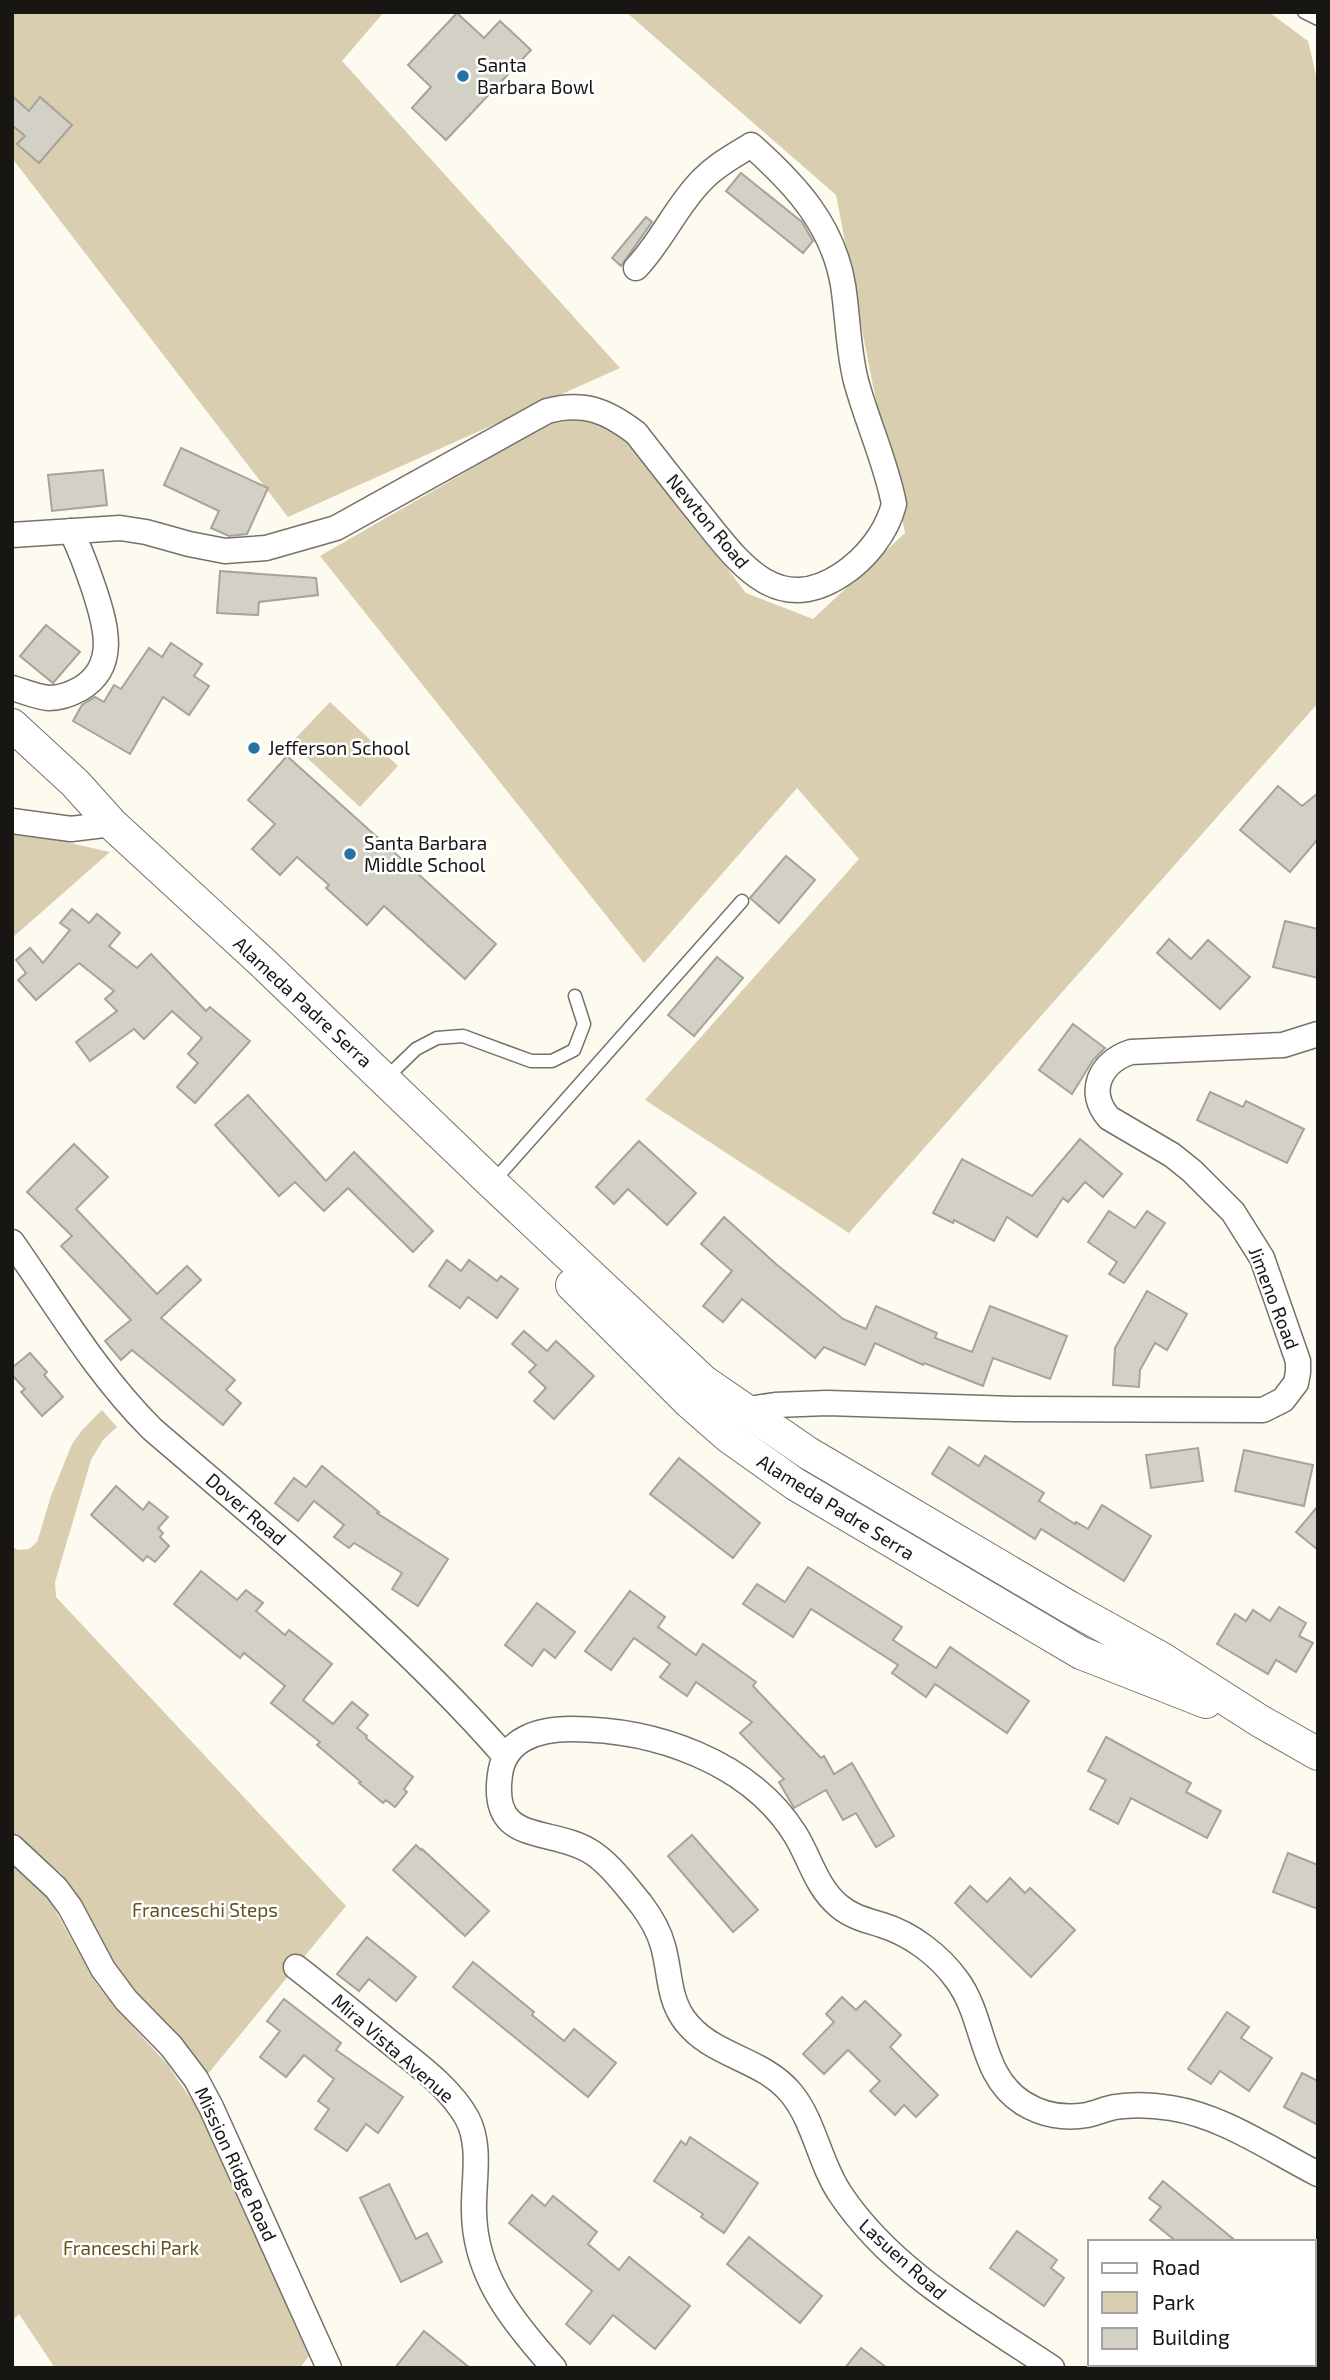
<svg xmlns="http://www.w3.org/2000/svg" width="1330" height="2380" viewBox="0 0 1330 2380" font-family="'Exo 2',sans-serif">
<style>
.green{fill:#d9ceaf}
.building{fill:#d3d0c6;stroke:#a6a39a;stroke-width:2}
.lines{fill:none;stroke-linecap:round;stroke-linejoin:round}
.service-casing{stroke:#747269;stroke-width:15}
.minor-casing{stroke:#747269;stroke-width:27}
.tertiary-casing{stroke:#747269;stroke-width:34}
.service{stroke:#fff;stroke-width:12}
.minor{stroke:#fff;stroke-width:24}
.tertiary{stroke:#fff;stroke-width:32}
.poi-dot{fill:#2572a4;stroke:#fff;stroke-width:2.5}
.labels{text-anchor:middle;stroke-width:5;stroke-linejoin:round;paint-order:stroke}
.poi-label{font-size:19px;fill:#171613;stroke:#fff;text-anchor:start}
.street-label{font-size:19px;fill:#171613;stroke:#fff}
.park-label{font-size:19px;fill:#61511b;stroke:#fff}
</style>
<rect width="100%" height="100%" fill="#fdfaf0"/>
<g class="green">
<polygon points="12,12 384,12 342,61 620,368 288,517 12,158"/>
<polygon points="626,12 1269,12 1308,41 1318,84 1318,703 849,1233 645,1100 859,859 797,788 644,963 320,556 549,424 592,418 631,442 746,593 813,619 905,533 873,386 836,195"/>
<polygon points="330,702 398,766 360,807 291,743"/>
<polygon points="12,830 110,852 12,938"/>
<polygon points="102,1410 117,1427 103,1440 91,1460 55,1582 56,1597 346,1906 207,2075 157,2013 142,2001 118,1972 95,1932 87,1911 62,1874 12,1832 12,1547 18,1550 29,1549 37,1542 51,1496 72,1444 83,1429"/>
<polygon points="12,1864 36,1884 50,1901 96,1983 123,2016 167,2064 193,2102 211,2135 309,2356 300,2368 55,2368 19,2314 12,2321"/>
</g>
<g class="building">
<polygon points="457,13 484,38 500,21 531,50 446,140 412,108 431,87 408,65"/>
<polygon points="12,96 29,111 40,97 72,125 39,163 17,144 25,136 12,125"/>
<polygon points="741,173 802,222 813,241 803,253 726,191"/>
<polygon points="646,217 652,222 621,266 612,258"/>
<polygon points="181,448 268,488 247,534 229,536 211,528 219,511 164,485"/>
<polygon points="103,470 107,505 52,511 48,475"/>
<polygon points="220,571 316,578 318,595 259,602 258,615 217,613"/>
<polygon points="46,625 80,652 53,683 20,656"/>
<polygon points="171,643 202,664 194,676 209,686 189,715 163,697 130,754 73,721 82,705 95,697 104,702 114,685 121,689 149,648 162,657"/>
<polygon points="287,756 496,944 465,979 384,906 367,925 326,888 329,885 297,857 280,875 252,849 275,824 248,800"/>
<polygon points="1278,786 1302,806 1318,793 1318,839 1290,872 1240,830"/>
<polygon points="786,856 815,880 779,923 750,898"/>
<polygon points="72,909 89,923 97,914 120,933 109,946 137,968 151,954 206,1011 210,1007 250,1041 195,1103 177,1087 198,1063 188,1054 202,1038 172,1011 144,1039 134,1029 90,1061 76,1042 117,1011 105,999 114,991 79,963 36,1000 18,980 26,973 16,960 30,948 43,963 70,930 60,923"/>
<polygon points="1285,921 1318,929 1318,978 1273,967"/>
<polygon points="1169,939 1191,959 1208,940 1250,977 1220,1009 1157,953"/>
<polygon points="717,957 743,978 694,1036 668,1015"/>
<polygon points="1073,1024 1105,1048 1093,1060 1072,1094 1039,1070"/>
<polygon points="1210,1092 1243,1107 1246,1101 1304,1129 1287,1163 1197,1120"/>
<polygon points="248,1095 326,1181 354,1152 433,1231 413,1252 348,1188 324,1211 295,1182 279,1196 215,1125"/>
<polygon points="1080,1139 1122,1174 1103,1197 1085,1182 1068,1202 1063,1198 1037,1237 1007,1217 994,1241 954,1220 953,1223 933,1213 962,1159 1032,1196"/>
<polygon points="639,1141 696,1193 667,1225 628,1189 614,1204 596,1187"/>
<polygon points="74,1144 108,1177 76,1209 157,1294 187,1266 201,1280 161,1318 235,1380 226,1390 241,1403 223,1425 132,1350 121,1360 105,1341 131,1320 61,1246 72,1236 27,1192"/>
<polygon points="1109,1211 1135,1228 1147,1211 1165,1223 1124,1283 1109,1274 1117,1262 1088,1242"/>
<polygon points="724,1217 776,1264 843,1319 866,1329 876,1306 937,1333 935,1338 972,1352 990,1306 1067,1336 1050,1379 993,1358 983,1386 924,1363 923,1365 875,1343 865,1365 824,1347 815,1358 742,1299 723,1322 703,1306 732,1271 701,1244"/>
<polygon points="447,1260 461,1271 469,1260 497,1281 501,1276 518,1289 497,1318 468,1297 460,1308 429,1286"/>
<polygon points="1147,1291 1187,1314 1167,1350 1155,1343 1140,1370 1139,1387 1113,1385 1115,1348"/>
<polygon points="524,1331 547,1351 556,1341 594,1376 554,1419 534,1401 546,1388 529,1372 536,1365 512,1344"/>
<polygon points="30,1353 47,1372 44,1375 63,1397 42,1416 21,1392 25,1389 12,1375 12,1368"/>
<polygon points="949,1447 979,1466 985,1456 1044,1493 1039,1501 1075,1524 1076,1522 1088,1529 1102,1505 1151,1536 1124,1581 1041,1529 1035,1539 932,1474"/>
<polygon points="1198,1448 1203,1481 1151,1488 1146,1455"/>
<polygon points="1244,1450 1313,1465 1304,1506 1235,1491"/>
<polygon points="679,1458 760,1523 733,1558 650,1494"/>
<polygon points="322,1466 379,1512 377,1513 448,1559 418,1606 392,1589 402,1573 354,1543 349,1548 334,1537 344,1525 314,1501 298,1521 275,1503 294,1478 306,1487"/>
<polygon points="116,1486 143,1510 149,1502 168,1517 158,1528 163,1533 160,1537 169,1546 155,1562 147,1556 143,1561 91,1515"/>
<polygon points="1318,1506 1318,1550 1296,1532"/>
<polygon points="808,1567 902,1627 893,1640 936,1668 950,1647 1029,1701 1007,1733 935,1684 926,1697 892,1673 898,1665 811,1609 793,1637 743,1604 757,1584 785,1602"/>
<polygon points="201,1571 237,1600 246,1590 263,1603 256,1611 285,1635 289,1630 332,1664 303,1700 333,1724 352,1702 368,1715 357,1728 367,1736 366,1738 413,1777 404,1789 407,1792 395,1807 386,1800 383,1803 359,1783 361,1782 317,1745 320,1742 271,1703 285,1686 244,1653 240,1658 174,1604"/>
<polygon points="630,1591 665,1617 658,1627 696,1655 703,1644 756,1682 753,1686 821,1758 824,1756 834,1774 852,1763 894,1836 876,1847 856,1813 843,1820 826,1790 794,1808 779,1782 784,1779 740,1733 752,1722 696,1682 687,1696 660,1677 670,1664 634,1638 611,1670 585,1651"/>
<polygon points="537,1603 575,1632 555,1658 544,1649 532,1666 505,1645"/>
<polygon points="1279,1607 1306,1623 1299,1636 1313,1643 1296,1672 1276,1660 1268,1674 1217,1644 1235,1614 1246,1621 1253,1610 1270,1621"/>
<polygon points="1106,1737 1191,1783 1186,1792 1221,1811 1207,1838 1131,1798 1118,1824 1090,1809 1106,1780 1088,1771"/>
<polygon points="692,1835 758,1910 733,1932 668,1856"/>
<polygon points="416,1845 421,1850 422,1849 489,1911 465,1936 393,1870"/>
<polygon points="1288,1853 1318,1865 1318,1909 1273,1892"/>
<polygon points="1010,1878 1025,1893 1030,1888 1075,1930 1031,1977 955,1903 970,1886 987,1902"/>
<polygon points="367,1937 416,1977 396,2001 369,1979 359,1991 337,1974"/>
<polygon points="473,1962 534,2012 532,2015 564,2041 574,2029 616,2063 588,2097 453,1987"/>
<polygon points="842,1997 856,2010 865,2001 901,2035 890,2047 938,2095 916,2117 904,2105 895,2115 870,2091 880,2081 848,2050 824,2074 803,2054 834,2022 826,2014"/>
<polygon points="284,1999 341,2043 336,2050 403,2097 378,2133 366,2124 347,2151 315,2129 329,2109 318,2101 334,2079 304,2055 286,2077 260,2057 280,2031 267,2021"/>
<polygon points="1227,2012 1249,2027 1241,2038 1272,2058 1249,2091 1220,2071 1211,2084 1188,2069"/>
<polygon points="1302,2073 1318,2081 1318,2125 1284,2107"/>
<polygon points="690,2137 758,2183 724,2233 701,2217 703,2214 654,2181 681,2141 686,2145"/>
<polygon points="1163,2181 1237,2242 1177,2242 1150,2220 1161,2207 1149,2198"/>
<polygon points="389,2184 416,2239 427,2233 442,2262 401,2282 360,2198"/>
<polygon points="532,2195 545,2206 553,2196 597,2232 588,2244 619,2270 629,2257 690,2306 655,2349 613,2315 590,2344 566,2324 592,2291 509,2223"/>
<polygon points="1017,2231 1057,2260 1051,2268 1064,2278 1044,2306 990,2268"/>
<polygon points="749,2237 822,2296 800,2323 727,2264"/>
<polygon points="424,2331 470,2368 395,2368"/>
<polygon points="861,2348 887,2368 845,2368"/>
</g>
<g class="lines">
<g class="service-casing">
<g id="service">
<polyline points="1304,12 1318,19"/>
<polyline points="385,1079 416,1049 437,1038 463,1036 531,1061 552,1061 574,1050 584,1024 575,996"/>
<polyline points="492,1183 742,901"/>
</g>
</g>
<g class="minor-casing">
<g id="minor">
<path d="M12,535l108,-7 26,4 43,12 36,7 41,-3 70,-20 211,-117c37,-10 60,0 89,22 21,27 42,54 63,80 38,47 76,105 142,62 25,-16 46,-43 53,-71 -8,-42 -27,-82 -38,-123 -8,-31 -8,-64 -13,-96 -10,-60 -48,-101 -92,-140 -17,11 -35,20 -49,35 -26,26 -40,61 -66,88"/>
<path d="M12,688c12,3 24,9 37,10 10,0 22,-4 31,-9 38,-22 26,-63 15,-97 -7,-21 -14,-41 -24,-61"/>
<polyline points="12,821 71,829 112,824"/>
<path d="M12,1242c45,64 84,131 140,187 122,105 247,206 353,327"/>
<path d="M743,1410l32,-5 52,-2 187,6 249,1 20,-10 13,-17 2,-11v-11l-36,-103 -29,-46 -41,-41 -20,-16 -63,-37c-23,-26 -9,-56 22,-66l152,-7 35,-11"/>
<polyline points="12,1847 56,1888 70,1907 103,1969 126,2000 171,2046 196,2079 211,2107 329,2368"/>
<path d="M296,1967c31,24 61,49 91,73 28,23 62,46 80,78 15,28 6,63 7,94 1,64 39,110 80,156"/>
<path d="M1052,2368c-76,-51 -159,-96 -211,-173 -22,-32 -26,-73 -50,-102 -30,-36 -81,-36 -108,-75 -15,-22 -13,-48 -20,-72 -4,-15 -13,-30 -22,-42 -15,-18 -33,-43 -53,-54 -40,-23 -98,-5 -88,-75 4,-36 39,-46 71,-46 83,0 178,32 224,105 15,24 21,53 44,72 13,11 27,14 43,19 29,9 57,30 75,55 29,39 22,95 66,123 19,12 42,16 64,12 9,-2 18,-6 28,-8 18,-3 38,-2 56,1 52,8 100,42 147,66"/>
</g>
</g>
<g class="tertiary-casing">
<g id="tertiary">
<polyline points="12,725 75,783 112,824 263,963 492,1183 703,1381 808,1453 1069,1607 1161,1658 1260,1721 1318,1754"/>
<polyline points="572,1285 689,1402 729,1437 795,1484 1081,1653 1206,1702"/>
</g>
</g>
<use href="#service" class="service"/>
<use href="#minor" class="minor"/>
<use href="#tertiary" class="tertiary"/>
</g>
<g class="poi-dot">
<circle cx="463" cy="76" r="7"/>
<circle cx="254" cy="748" r="7"/>
<circle cx="350" cy="854" r="7"/>
</g>
<g class="labels">
<g class="poi-label">
<text x="477" y="72">Santa<tspan x="477" dy="22">Barbara Bowl</tspan></text>
<text x="268" y="755">Jefferson School</text>
<text x="364" y="850">Santa Barbara<tspan x="364" dy="22">Middle School</tspan></text>
</g>
<g class="street-label">
<text transform="translate(708 521) rotate(50)" y="7">Newton Road</text>
<text transform="translate(303 1002) rotate(43)" y="7">Alameda Padre Serra</text>
<text transform="translate(1274 1298) rotate(69)" y="7">Jimeno Road</text>
<text transform="translate(836 1507) rotate(32)" y="7">Alameda Padre Serra</text>
<text transform="translate(246 1509) rotate(41)" y="7">Dover Road</text>
<text transform="translate(393 2048) rotate(41)" y="7">Mira Vista Avenue</text>
<text transform="translate(236 2164) rotate(65)" y="7">Mission Ridge Road</text>
<text transform="translate(903 2259) rotate(42)" y="7">Lasuen Road</text>
</g>
<g class="park-label">
<text x="205" y="1917">Franceschi Steps</text>
<text x="131" y="2255">Franceschi Park</text>
</g>
</g>
<rect width="1330" height="2380" fill="none" stroke="#171613" stroke-width="28"/>
<rect x="1088" y="2240" width="228" height="126" fill="#ffffff" stroke="#a2a2a1" stroke-width="2"/>
<rect x="1102" y="2263" width="35" height="10" fill="#ffffff" stroke="#a2a2a1" stroke-width="2"/>
<text x="1152" y="2275" font-size="21" fill="#171613">Road</text>
<rect x="1102" y="2292" width="35" height="21" fill="#d9ceaf" stroke="#a2a2a1" stroke-width="2"/>
<text x="1152" y="2310" font-size="21" fill="#171613">Park</text>
<rect x="1102" y="2328" width="35" height="21" fill="#d3d0c6" stroke="#a2a2a1" stroke-width="2"/>
<text x="1152" y="2345" font-size="21" fill="#171613">Building</text>
</svg>
